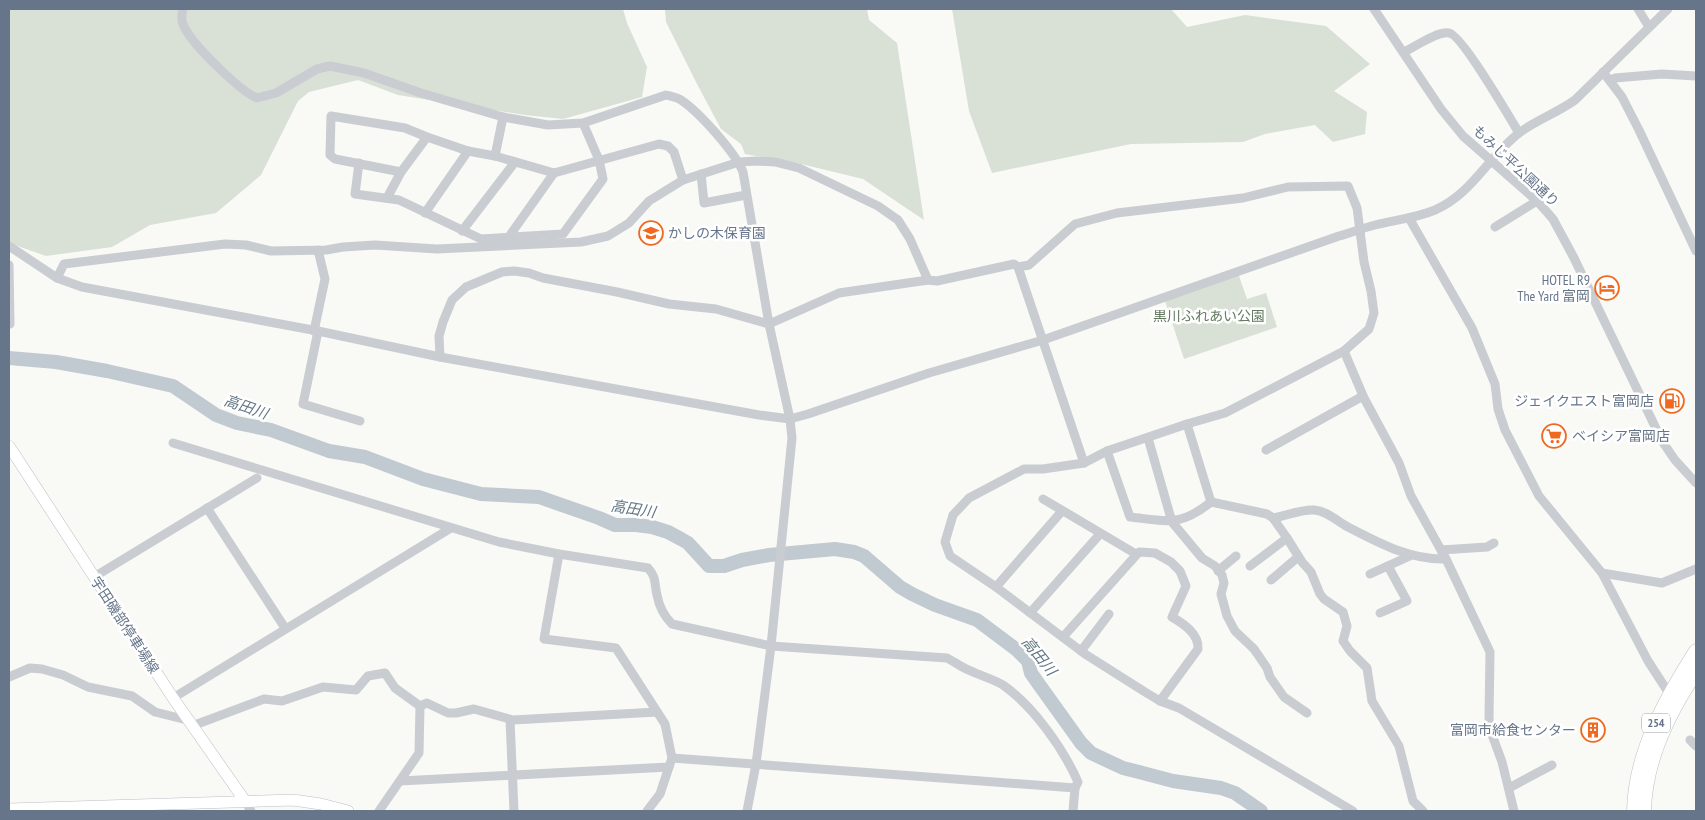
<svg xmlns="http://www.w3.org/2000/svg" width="1705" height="820" viewBox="0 0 1705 820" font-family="'PT Sans Narrow','Noto Sans JP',sans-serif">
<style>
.green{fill:#d9e1d7}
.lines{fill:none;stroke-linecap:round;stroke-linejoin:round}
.river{stroke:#c0cad0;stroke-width:14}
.major-casing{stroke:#bcbfc4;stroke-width:12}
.highway-casing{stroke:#bbbec2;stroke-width:15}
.minor{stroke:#c9ccd0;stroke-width:9}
.major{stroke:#fff;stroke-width:11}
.highway{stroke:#fff;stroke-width:14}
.labels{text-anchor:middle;stroke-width:5;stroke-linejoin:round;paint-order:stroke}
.shield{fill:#fff;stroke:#949eac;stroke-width:1}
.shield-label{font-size:12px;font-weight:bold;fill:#667589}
.street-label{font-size:14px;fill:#667589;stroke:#fff}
.poi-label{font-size:14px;fill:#667589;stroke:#fff;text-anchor:end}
.park-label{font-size:14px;fill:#637a61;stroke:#fff}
.water-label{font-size:15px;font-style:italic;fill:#627784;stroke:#fff}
</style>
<rect width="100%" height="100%" fill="#f9f9f6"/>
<g class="green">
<polygon points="9,9 623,9 627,23 647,67 642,97 563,119 525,115 398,95 358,80 309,92 298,101 261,175 216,213 150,225 112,247 46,256 9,243"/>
<polygon points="665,9 867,9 869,20 897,43 924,220 863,179 797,163 745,154 741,144 721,129 697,84 666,22"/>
<polygon points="952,9 1171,9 1187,27 1245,15 1326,26 1370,64 1334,91 1367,112 1365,134 1333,142 1315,125 1265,134 1243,142 1131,144 992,173 969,111"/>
<polygon points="1238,273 1247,299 1266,293 1277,327 1184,359 1164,298"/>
</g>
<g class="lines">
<polyline class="river" points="9,358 56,362 107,371 173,386 216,415 237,423 271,430 329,451 365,457 423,479 481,494 539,497 599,518 615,525 636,525 652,527 668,532 681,539 688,543 709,566 724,566 742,560 769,555 835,549 854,552 864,556 900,587 912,594 935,605 977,620 1017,650 1028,661 1031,673 1038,683 1081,743 1091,753 1123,768 1139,772 1173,781 1221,788 1235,793 1261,811"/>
<g class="major-casing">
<g id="major">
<polyline points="9,446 173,698 245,801"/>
<polyline points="9,809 293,800 321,804 348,811"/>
</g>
</g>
<g class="highway-casing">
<g id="highway">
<path d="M1634,811c1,-58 32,-113 62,-160"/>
<path d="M1644,811c1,-49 25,-99 52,-139"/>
</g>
</g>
<g class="minor">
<path d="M183,9c-1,4 -2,11 0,15 6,18 57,67 74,74l19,-5 41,-24 13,-3 34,7 57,20 82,24 45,8 35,-2 83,-28c4,1 11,2 15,5 18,12 54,52 62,72l26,152 21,95 2,19 -21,208 -15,118 -9,47"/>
<polyline points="1374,9 1441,109 1463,136 1537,201 1553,219 1574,258 1662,441 1675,460 1696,483"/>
<polyline points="1638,9 1649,27"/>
<path d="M1404,52c11,-5 33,-21 45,-19 12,1 61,85 70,100"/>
<polyline points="1603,72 1622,97 1639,130 1696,251"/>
<polyline points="1611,80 1615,78 1662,74 1696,76"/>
<polyline points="427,137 401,172 335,159 330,155 331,116 405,128 427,137 468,151 495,156 554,173 659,144 668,146 674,152 683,180"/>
<polyline points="495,156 503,117"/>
<polyline points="359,163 355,194 399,200 481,239 563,234 603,179 599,160 583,123"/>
<polyline points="701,174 704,203 746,195"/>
<polyline points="387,198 401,172"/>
<polyline points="425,213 468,151"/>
<polyline points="1409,218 1472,328 1495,384 1498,409 1505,430 1539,496 1602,573 1648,661 1670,695"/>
<polyline points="1495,227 1537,201"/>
<polyline points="462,231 515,162"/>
<polyline points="508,238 554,173"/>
<path d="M9,246l48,32 25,9 236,44 122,26 319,58 31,4 18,-5 121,-41 114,-33 296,-104c12,-3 24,-8 36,-11 20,-5 41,-7 60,-15 37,-16 53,-53 84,-77 17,-13 38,-20 56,-33l93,-91"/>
<polyline points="9,265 10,324"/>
<polyline points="57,278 64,264 225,244 246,245 271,251 326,250 343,247 375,245 437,249 581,242 608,236 629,223 649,201 683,180 739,162 756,161 775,162 799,168 878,206 898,220 910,239 928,280"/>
<polyline points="314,331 325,279 318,250"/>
<polyline points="318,331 303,404 360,421"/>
<polyline points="1344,351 1364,398 1399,463 1411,496 1446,559 1490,652 1489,718 1491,732 1502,762 1514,811"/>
<polyline points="440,357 439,336 443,322 452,300 466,287 502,272 514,271 529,273 543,278 617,292 669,304 716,309 769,324 839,293 928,280 937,281 1014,264 1018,267 1029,265 1075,224 1117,213 1243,198 1288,187 1348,186 1357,208 1364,262 1371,291 1374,313 1369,329 1344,351 1225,413 1187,424 1107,451 1084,463 1018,267"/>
<polyline points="1187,424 1211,502"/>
<polyline points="1148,438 1172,522 1202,558 1215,566 1222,575 1224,583 1221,594 1227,616 1235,631 1254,649 1267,668 1270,677 1284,697 1307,713"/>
<path d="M173,443l326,99 60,12 89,14c9,10 6,15 9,27 2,11 7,21 15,29l99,22 176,12c8,4 15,10 24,13 10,5 22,8 32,14 30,21 60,63 75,97l-3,6 -2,23"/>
<polyline points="1266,450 1363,396"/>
<path d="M1107,451l23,66c37,4 50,10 81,-15l56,12 6,4 14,20 15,24 9,10 9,22 4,5 19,13 4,14 -4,15 7,10 17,17 5,33 27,45 14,55 10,10"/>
<polyline points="1084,463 1043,469 1024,469 969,498 953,515 945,542 950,556 996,587 1085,654 1145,692 1160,701 1179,708 1353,811"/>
<polyline points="1043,499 1136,554"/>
<polyline points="207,508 285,628"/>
<path d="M1273,518c13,-2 28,-9 41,-8 13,1 23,11 34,17 31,16 62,33 98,32"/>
<polyline points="1441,550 1487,547 1494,543"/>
<polyline points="559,554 544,639 616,648 665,724 672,758 660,794 647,811"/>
<polyline points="1250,566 1287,538"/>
<polyline points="1218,571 1236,556"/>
<polyline points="1602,573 1662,583 1696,569"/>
<polyline points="1370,574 1412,555"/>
<polyline points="94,577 257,478"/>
<polyline points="1271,580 1298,557"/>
<polyline points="996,587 1062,511"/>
<polyline points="1030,613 1100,534"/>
<polyline points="1380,613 1407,601 1388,566"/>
<path d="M1063,637l76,-85 16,1 16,9 9,9 6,15 -14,31c12,7 27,17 26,32l-38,52"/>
<polyline points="1081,651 1109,614"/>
<polyline points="9,677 30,668 42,669 63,675 88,687 132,696 155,712 187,720"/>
<polyline points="173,698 451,528"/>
<polyline points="510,720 514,811"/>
<polyline points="192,726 264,699 282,701 323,687 356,690 368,676 385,673 395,688 420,706"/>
<polyline points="1690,740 1696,746"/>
<polyline points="672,758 1075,788"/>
<polyline points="400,781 669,767"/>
<polyline points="1509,788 1552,765"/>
<polyline points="245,801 251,811"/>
<polyline points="379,811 419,753 420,706 427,703 448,713 456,713 474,709 513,720 657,712"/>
</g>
<use href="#major" class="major"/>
<use href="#highway" class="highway"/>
</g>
<defs>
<g id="school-ring" transform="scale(1.25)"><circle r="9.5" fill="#fff" stroke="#ef6a20" stroke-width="1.5"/><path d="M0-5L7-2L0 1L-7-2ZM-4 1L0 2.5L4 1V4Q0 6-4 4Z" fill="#ef6a20"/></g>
<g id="hotel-ring" transform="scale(1.25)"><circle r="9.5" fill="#fff" stroke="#ef6a20" stroke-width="1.5"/><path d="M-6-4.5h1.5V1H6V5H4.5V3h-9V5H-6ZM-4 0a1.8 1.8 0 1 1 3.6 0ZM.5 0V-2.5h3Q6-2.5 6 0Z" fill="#ef6a20"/></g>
<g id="fuel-ring" transform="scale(1.25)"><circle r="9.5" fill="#fff" stroke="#ef6a20" stroke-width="1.5"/><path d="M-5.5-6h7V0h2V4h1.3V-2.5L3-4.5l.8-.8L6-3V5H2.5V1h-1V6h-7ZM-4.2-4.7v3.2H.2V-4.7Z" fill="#ef6a20"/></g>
<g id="supermarket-ring" transform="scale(1.25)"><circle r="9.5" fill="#fff" stroke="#ef6a20" stroke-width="1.5"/><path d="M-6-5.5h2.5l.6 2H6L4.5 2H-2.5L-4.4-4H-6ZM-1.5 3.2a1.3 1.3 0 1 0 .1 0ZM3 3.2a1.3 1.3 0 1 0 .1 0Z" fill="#ef6a20"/></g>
<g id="building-ring" transform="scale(1.25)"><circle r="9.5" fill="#fff" stroke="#ef6a20" stroke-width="1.5"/><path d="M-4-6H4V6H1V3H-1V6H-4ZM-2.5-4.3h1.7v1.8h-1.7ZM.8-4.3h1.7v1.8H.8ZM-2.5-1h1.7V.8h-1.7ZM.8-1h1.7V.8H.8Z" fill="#ef6a20"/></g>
</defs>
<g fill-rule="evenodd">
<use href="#school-ring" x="651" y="233"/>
<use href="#hotel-ring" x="1607" y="288"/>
<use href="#fuel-ring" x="1672" y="401"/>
<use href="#supermarket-ring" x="1554" y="436"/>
<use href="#building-ring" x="1593" y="730"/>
</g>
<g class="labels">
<rect class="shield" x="1642" y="713.5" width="28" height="19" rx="4"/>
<g class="shield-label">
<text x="1656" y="727">254</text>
</g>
<g class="street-label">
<text transform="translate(1516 166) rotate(43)" y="5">もみじ平公園通り</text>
<text transform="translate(125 625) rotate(57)" y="5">宇田磯部停車場線</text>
</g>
<g class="poi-label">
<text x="668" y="238" text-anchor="start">かしの木保育園</text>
<text x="1590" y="285">HOTEL R9<tspan x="1590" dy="16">The Yard 富岡</tspan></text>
<text x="1654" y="406">ジェイクエスト富岡店</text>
<text x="1572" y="441" text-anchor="start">ベイシア富岡店</text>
<text x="1576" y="735">富岡市給食センター</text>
</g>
<g class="park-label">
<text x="1209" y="321">黒川ふれあい公園</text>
</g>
<g class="water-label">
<text transform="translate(246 407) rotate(19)" y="5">高田川</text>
<text transform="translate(633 509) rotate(9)" y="5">高田川</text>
<text transform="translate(1039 656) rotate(51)" y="5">高田川</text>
</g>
</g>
<rect width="1705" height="820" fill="none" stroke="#667589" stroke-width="20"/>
</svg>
